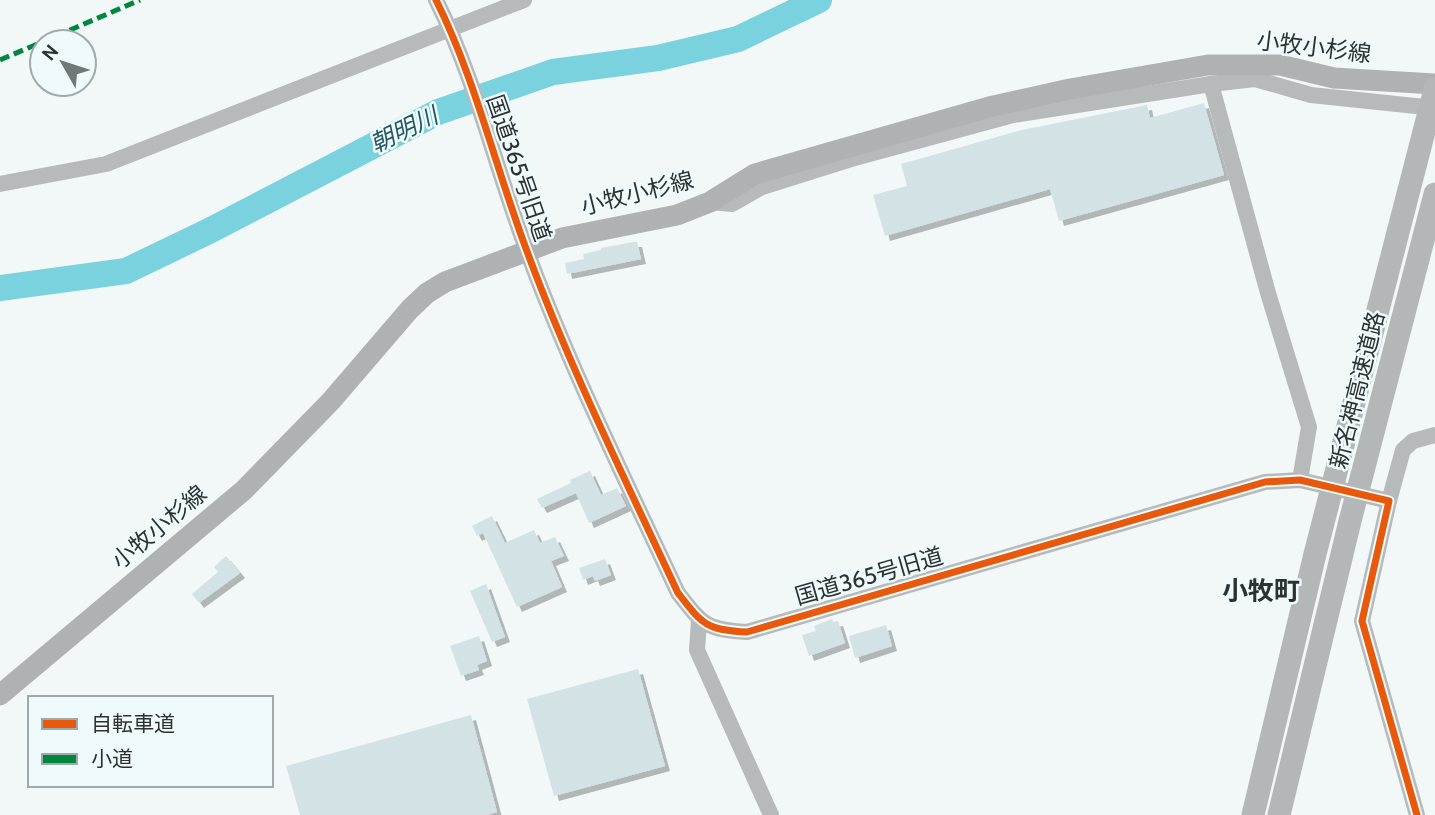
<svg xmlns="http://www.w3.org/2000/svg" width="1435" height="815" viewBox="0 0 1435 815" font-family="Cabin,'Noto Sans JP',sans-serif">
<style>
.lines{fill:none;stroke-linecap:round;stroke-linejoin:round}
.river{stroke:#79d2dd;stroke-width:26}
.building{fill:#d3e2e4;filter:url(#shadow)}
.minor{stroke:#b7baba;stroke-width:16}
.major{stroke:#afb2b2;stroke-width:21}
.highway-bridge{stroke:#b3b7b7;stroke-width:23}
.quiet{stroke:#00873e;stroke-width:5;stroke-dasharray:10 5;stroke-linecap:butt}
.cycleway-casing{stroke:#eefafc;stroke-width:11}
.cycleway{stroke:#e8590c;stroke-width:7}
.labels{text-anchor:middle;stroke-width:5;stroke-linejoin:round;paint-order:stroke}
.street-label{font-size:23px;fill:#2d3132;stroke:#eefafc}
.water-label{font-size:24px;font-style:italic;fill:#23575e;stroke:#eefafc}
.quarter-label{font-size:26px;font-weight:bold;fill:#2d3132;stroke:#eefafc}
</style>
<defs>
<filter id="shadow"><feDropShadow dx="5" dy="5" stdDeviation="0" flood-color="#0004"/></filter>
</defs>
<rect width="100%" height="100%" fill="#f2f8f8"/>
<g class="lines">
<polyline class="river" points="0,288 126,271 209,231 438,112 553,72 658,58 738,39 819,0"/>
</g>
<g class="building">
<polygon points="1204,103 1224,175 1059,221 1050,189 885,236 873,195 907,186 901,164 1022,130 1147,105 1150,118"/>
<polygon points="633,242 637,242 641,259 567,274 565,263 584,259 583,254 601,250 601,248"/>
<polygon points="590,471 601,495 617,488 626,506 589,523 576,493 542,508 537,499 571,483 570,480"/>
<polygon points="492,516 505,543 534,530 540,543 555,537 564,556 551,561 562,587 517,607 483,533 477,536 472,526"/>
<polygon points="226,556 240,573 199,603 192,594 218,572 214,567"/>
<polygon points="605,559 611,575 595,581 593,576 583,580 579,568"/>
<polygon points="486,584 505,637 492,642 470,591"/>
<polygon points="832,619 833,622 838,621 845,643 809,656 802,635 816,631 814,626"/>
<polygon points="886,625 892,646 855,658 849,636"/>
<polygon points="479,636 487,661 477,665 479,670 461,676 450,646"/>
<polygon points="638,669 665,766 554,796 527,699"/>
<polygon points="471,715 497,812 487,815 300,815 286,766"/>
</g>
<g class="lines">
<g class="minor">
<path d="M436,0c40,80 60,170 92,254 43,116 98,227 150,339 24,31 28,37 69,39l518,-150 35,-2 89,21 -27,120 55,194"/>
<polyline points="1211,84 1268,293 1309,427 1300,480"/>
<polyline points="0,184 106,164 524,0"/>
<polyline points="710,202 732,204 762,187 851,159 1013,115 1211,84 1255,79 1311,95 1435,108"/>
<polyline points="1389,501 1403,450 1413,441 1435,435"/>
<polyline points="699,621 697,650 771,815"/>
</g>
<polyline class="major" points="0,695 244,490 331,401 410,309 427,293 445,282 562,238 677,215 710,202 755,174 989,107 1070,89 1208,65 1280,65 1334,78 1435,84"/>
<g class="highway-bridge">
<polyline points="1253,815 1315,554 1435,89"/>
<polyline points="1279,815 1350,521 1435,194"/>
</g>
<g class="quiet">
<polyline points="42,42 140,0"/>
<polyline points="0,60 42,42"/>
</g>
<g class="cycleway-casing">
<path id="cycleway" d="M436,0c40,80 60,170 92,254 43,116 98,227 150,339 24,31 28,37 69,39l518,-150 35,-2 89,21 -27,120 55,194"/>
</g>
<use href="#cycleway" class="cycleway"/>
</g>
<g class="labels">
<g class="street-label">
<text transform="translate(1314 47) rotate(7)" y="8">小牧小杉線</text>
<text transform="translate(519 168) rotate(71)" y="8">国道365号旧道</text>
<text transform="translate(637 193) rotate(-14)" y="8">小牧小杉線</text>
<text transform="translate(1357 390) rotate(-76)" y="8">新名神高速道路</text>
<text transform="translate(159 527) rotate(-40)" y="8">小牧小杉線</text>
<text transform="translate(869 576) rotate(-16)" y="8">国道365号旧道</text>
</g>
<g class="water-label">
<text transform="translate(404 130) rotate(-26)" y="8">朝明川</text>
</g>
<g class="quarter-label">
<text x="1261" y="600">小牧町</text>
</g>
</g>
<rect x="28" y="696" width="245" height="91" fill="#eefafc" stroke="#a1aaab" stroke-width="2"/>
<rect x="42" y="719" width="35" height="10" fill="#e8590c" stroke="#a1aaab" stroke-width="2"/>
<text x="91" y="731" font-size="21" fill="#2d3132">自転車道</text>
<rect x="42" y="754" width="35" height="10" fill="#00873e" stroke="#a1aaab" stroke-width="2"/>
<text x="91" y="766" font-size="21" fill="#2d3132">小道</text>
<g transform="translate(63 63) rotate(309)"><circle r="33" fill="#eefafc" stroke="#a1aaab" stroke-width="2"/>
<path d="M0-5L12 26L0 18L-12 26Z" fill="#727777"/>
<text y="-10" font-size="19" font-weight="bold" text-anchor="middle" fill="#2d3132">N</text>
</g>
</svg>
